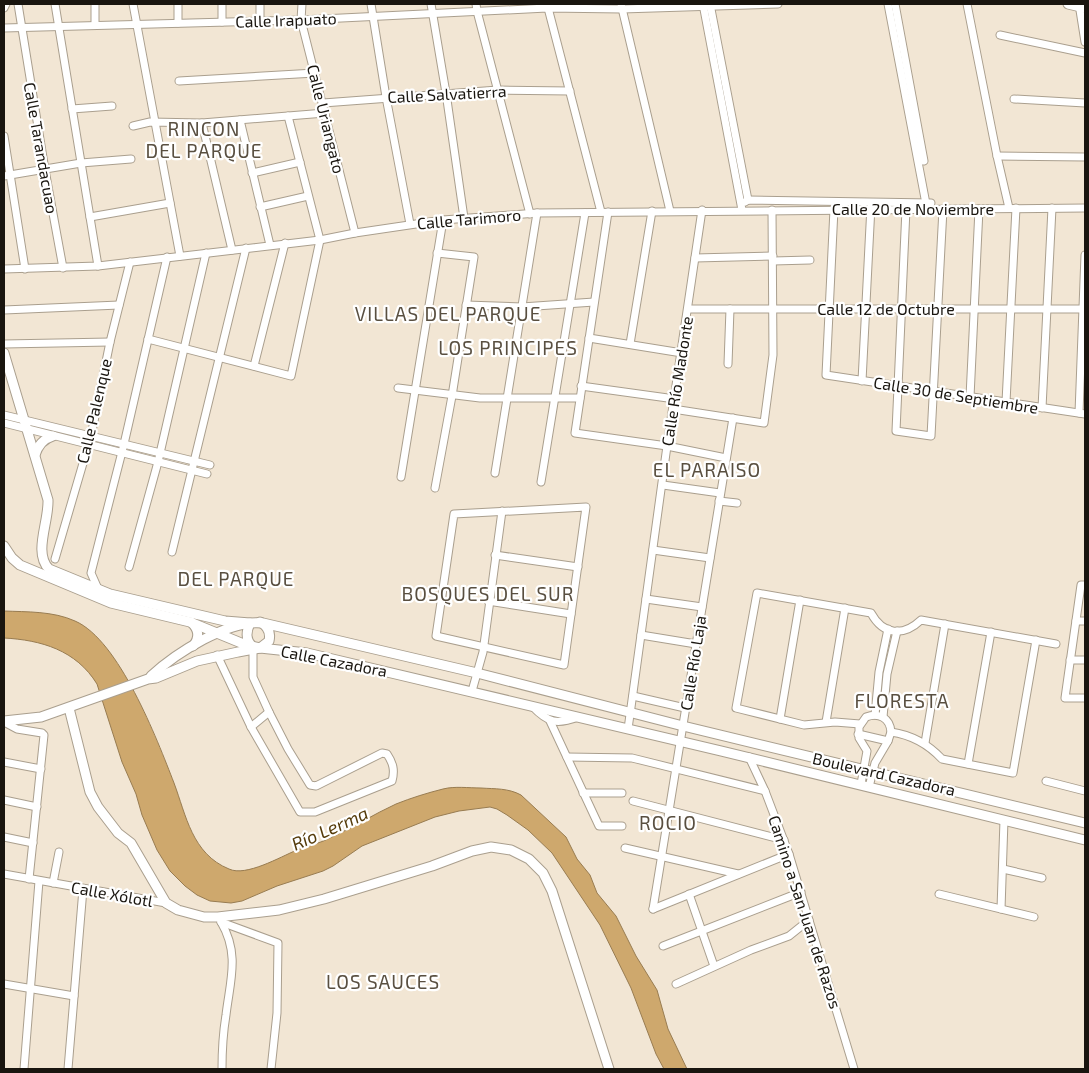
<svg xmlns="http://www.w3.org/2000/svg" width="1089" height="1073" viewBox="0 0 1089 1073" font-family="'Exo 2',sans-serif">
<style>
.water{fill:#cea86d;stroke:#987c51}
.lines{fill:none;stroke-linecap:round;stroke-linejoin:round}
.minor-casing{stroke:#aa9f8e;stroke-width:9}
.tertiary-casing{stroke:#aa9f8e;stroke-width:11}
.minor{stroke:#fff;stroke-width:7}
.tertiary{stroke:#fff;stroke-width:9}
.labels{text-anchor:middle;stroke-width:4.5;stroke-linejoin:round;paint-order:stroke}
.street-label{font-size:16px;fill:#19150f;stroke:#fff}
.water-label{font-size:18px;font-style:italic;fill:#553b0a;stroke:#fff}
.quarter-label{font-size:19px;letter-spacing:1px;fill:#594f40;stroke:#fff}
</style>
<rect width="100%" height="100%" fill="#f2e6d4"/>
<path class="water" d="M4,611c23,1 49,0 71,10 44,19 82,118 99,162 12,32 18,71 55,86 17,8 51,-12 68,-19 11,-4 24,-7 35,-13 22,-10 42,-23 64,-33 15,-6 31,-11 47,-15 12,-3 25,-1 38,-1 14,1 27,0 40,7l45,42 11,22 13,16 7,18 19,23 20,40 21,34 11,39 19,40h-23l-8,-15 -25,-66 -31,-63 -48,-72 -24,-23 -21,-15 -10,-6 -7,-2 -31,4 -24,6 -73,29 -29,20 -10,5 -46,15 -35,15 -11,2 -21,-2 -13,-6 -12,-9 -15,-15 -13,-21 -15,-35 -6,-21 -14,-32 -25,-78c-21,-34 -56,-44 -93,-46z"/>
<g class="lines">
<g class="minor-casing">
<g id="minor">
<polyline points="18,4 45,170 63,268"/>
<polyline points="55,4 98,266"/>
<polyline points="95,4 95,25"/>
<polyline points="133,4 180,256"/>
<polyline points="178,4 178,23"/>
<polyline points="222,4 222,22"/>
<polyline points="302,4 301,20 355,233"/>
<polyline points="371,4 386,97 410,224"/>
<polyline points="431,4 446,93 464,218"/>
<polyline points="476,4 477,11 530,214"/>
<polyline points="547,4 601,212"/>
<polyline points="621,4 670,211"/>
<polyline points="703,4 742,210"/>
<polyline points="710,4 748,200"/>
<polyline points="888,4 927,209"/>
<polyline points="895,4 924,161"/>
<polyline points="967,4 997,156 1009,208"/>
<polyline points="1079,4 1085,42"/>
<polyline points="4,8 6,4"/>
<polyline points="260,21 260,4"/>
<polyline points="4,28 301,20 547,8 622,9 778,4"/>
<polyline points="1000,35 1085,53"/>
<polyline points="179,81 315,73"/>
<polyline points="1014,99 1085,103"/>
<polyline points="323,103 498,90 570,91"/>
<polyline points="72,109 112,106"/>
<polyline points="240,120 270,245"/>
<polyline points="202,123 232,250"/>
<polyline points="133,126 150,122 202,123 325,113"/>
<polyline points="4,136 25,269"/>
<polyline points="997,156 1085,157"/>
<polyline points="252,173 300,162"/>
<polyline points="4,176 81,163 131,159"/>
<polyline points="745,202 748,200 931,203"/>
<polyline points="260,207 308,196"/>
<polyline points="834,209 826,375 1085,414"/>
<polyline points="906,209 896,431 931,436 943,209"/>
<polyline points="608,212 575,433 667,446 726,458"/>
<polyline points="90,217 170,203"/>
<polyline points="695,258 773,256"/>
<polyline points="773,261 810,260"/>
<polyline points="4,269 98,266 320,240 355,233 443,220 537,213 1085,208"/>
<polyline points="466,305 522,307 594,302"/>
<polyline points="688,309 1085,309"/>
<polyline points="4,310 119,305"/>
<polyline points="589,338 682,353"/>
<polyline points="148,339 291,376 320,240 288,116"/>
<polyline points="4,344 110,342"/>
<polyline points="630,344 652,211"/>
<polyline points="728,364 730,309"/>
<polyline points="254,366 285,243"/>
<polyline points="862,381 871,206"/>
<polyline points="581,386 675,399"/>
<polyline points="398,388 480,398 580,398"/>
<polyline points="970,397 979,209"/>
<polyline points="1006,402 1016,208"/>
<polyline points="1042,408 1052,208"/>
<polyline points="673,409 764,423 773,355 772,210"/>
<polyline points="1079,413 1085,255"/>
<polyline points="4,415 210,465"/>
<polyline points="4,423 207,474"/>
<polyline points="495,473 537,213"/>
<polyline points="401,477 443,220"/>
<polyline points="541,482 585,213"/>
<polyline points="663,485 720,493"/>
<polyline points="435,488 452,396 474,257 437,253"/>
<polyline points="719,501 737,503"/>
<polygon points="586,507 564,665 436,636 454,514"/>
<polyline points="653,550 710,558"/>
<polyline points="172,552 246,248"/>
<polyline points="495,555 578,567"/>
<polyline points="55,559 91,436 110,342 130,262"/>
<polyline points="129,567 158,462 206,253"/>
<polyline points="1085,585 1081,585 1065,698 1085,698"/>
<polyline points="99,591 91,573 124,444 167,257"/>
<polyline points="646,599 702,607"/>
<polyline points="488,601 571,614"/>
<polyline points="1076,621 1085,621"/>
<polyline points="641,635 696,644"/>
<path d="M217,655l34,72 49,85h15l77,-31c3,-11 1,-18 -5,-27l-5,-1 -66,33 -6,-1 -22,-36 -19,-37 -16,-35v-27"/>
<polyline points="1070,660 1085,660"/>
<polyline points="472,691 483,652 502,511"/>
<polyline points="633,696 685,708"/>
<path d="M532,706c16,17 25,19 46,11"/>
<polyline points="875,715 879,672 888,629"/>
<polyline points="883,717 887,674 897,631"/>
<polyline points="780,719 800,600"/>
<polyline points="550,721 599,826 622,826"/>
<polyline points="4,722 17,729 42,733 44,735 29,879"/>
<polyline points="826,722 845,608"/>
<path d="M860,724l-25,-2 -31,3 -68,-17 21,-115 114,20c12,22 32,24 50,7l135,24"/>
<polyline points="251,727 269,712"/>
<polyline points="628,729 667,446 702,210"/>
<path d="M891,732c21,3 37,12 51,27l71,14 23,-133"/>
<polyline points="858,734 888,741"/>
<polyline points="925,743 945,624"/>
<polyline points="567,757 632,758 765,791"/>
<polyline points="749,757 765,791 789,854 854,1069"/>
<polyline points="4,762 41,769"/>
<polyline points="968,764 991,632"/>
<polyline points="1046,781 1085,791"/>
<path d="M861,784l6,-33 -8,-13v-11l7,-10c13,-5 24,1 25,15l-3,9 -13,22 -6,24"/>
<polyline points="583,793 622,793"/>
<polyline points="4,800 37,807"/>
<polyline points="633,801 784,840"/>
<polyline points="4,837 33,843"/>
<polyline points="625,848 738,874"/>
<polyline points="1003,869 1042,878"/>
<polyline points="4,874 166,903"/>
<polyline points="53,883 59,852"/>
<polyline points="689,894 714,966"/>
<polyline points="939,894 1034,917"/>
<polyline points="653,909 733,418"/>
<polyline points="653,909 789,854"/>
<polyline points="1001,909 1004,820"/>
<polyline points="221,922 278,943 277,1013 271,1069"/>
<path d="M221,922c19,32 9,59 5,93 -3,18 -4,36 -4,54"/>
<polyline points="663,946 801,892"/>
<polyline points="4,984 74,996"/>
<polyline points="676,984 751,950 789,936 809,920"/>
<polyline points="24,1069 39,881"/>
<polyline points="68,1069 83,889"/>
</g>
</g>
<g class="tertiary-casing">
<g id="tertiary">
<polyline points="1068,4 1085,8"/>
<path d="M4,353l44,147c1,22 -15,53 1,69l61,25 115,27 25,2c-4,9 -5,17 3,24"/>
<path d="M35,455c3,-10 8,-16 18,-19"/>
<path d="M4,546l8,12 8,7 91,38 79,19 56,23 14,3 9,-7c2,-9 -1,-15 -9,-19"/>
<path d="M191,622c8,7 9,16 2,24"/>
<path d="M151,676c25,-23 78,-57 112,-53l214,50 206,53 402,97"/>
<polyline points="69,708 90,792 98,807 118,833 131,843 166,903 178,910 204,917 218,917 279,910 324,899 432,866 472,851 491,847 511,850 529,859 543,873 552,891 609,1069"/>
<path d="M4,721l37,-4 107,-38 8,-1 41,-17 41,-9 22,-4 47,5c260,60 519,123 778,187"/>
</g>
</g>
<use href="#minor" class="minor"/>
<use href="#tertiary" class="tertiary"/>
</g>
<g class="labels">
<g class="street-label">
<text transform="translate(286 20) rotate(-2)" y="6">Calle Irapuato</text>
<text transform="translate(447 94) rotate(-3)" y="6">Calle Salvatierra</text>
<text transform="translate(326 119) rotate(76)" y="6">Calle Uriangato</text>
<text transform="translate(41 148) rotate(80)" y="6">Calle Tarandacuao</text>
<text x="913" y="215">Calle 20 de Noviembre</text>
<text transform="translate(469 219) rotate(-5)" y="6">Calle Tarimoro</text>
<text x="886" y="315">Calle 12 de Octubre</text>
<text transform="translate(677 381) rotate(-81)" y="6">Calle Río Madonte</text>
<text transform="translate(956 395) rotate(9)" y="6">Calle 30 de Septiembre</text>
<text transform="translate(94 411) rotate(-77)" y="6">Calle Palenque</text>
<text transform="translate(334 661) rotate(11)" y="6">Calle Cazadora</text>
<text transform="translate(693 663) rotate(-81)" y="6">Calle Río Laja</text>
<text transform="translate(884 774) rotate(13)" y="6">Boulevard Cazadora</text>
<text transform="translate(112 894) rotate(10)" y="6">Calle Xólotl</text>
<text transform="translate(805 912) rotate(72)" y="6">Camino a San Juan de Razos</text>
</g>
<g class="water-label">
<text transform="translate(330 829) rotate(-24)" y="6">Río Lerma</text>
</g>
<g class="quarter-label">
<text x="204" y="136">RINCON<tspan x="204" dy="22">DEL PARQUE</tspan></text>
<text x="448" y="321">VILLAS DEL PARQUE</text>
<text x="508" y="355">LOS PRINCIPES</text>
<text x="707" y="477">EL PARAISO</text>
<text x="236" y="586">DEL PARQUE</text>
<text x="488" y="601">BOSQUES DEL SUR</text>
<text x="902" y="708">FLORESTA</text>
<text x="668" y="830">ROCIO</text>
<text x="383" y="989">LOS SAUCES</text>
</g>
</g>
<rect width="1089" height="1073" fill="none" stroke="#19150f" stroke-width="10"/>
</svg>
